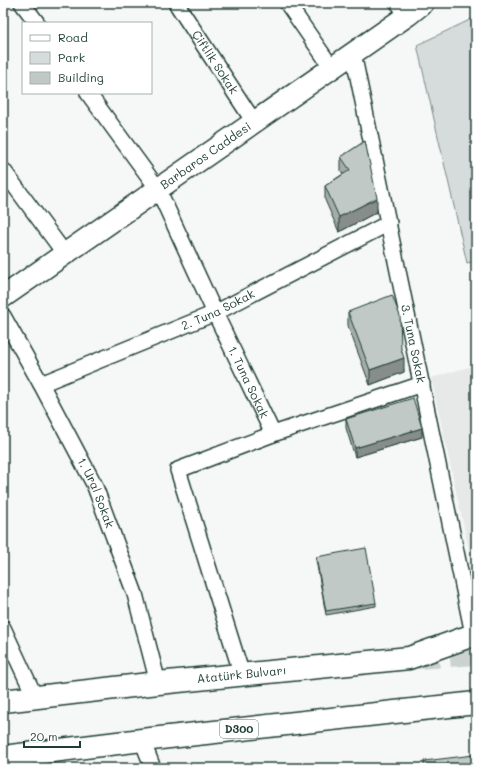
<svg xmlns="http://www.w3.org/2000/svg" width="479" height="771" viewBox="0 0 479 771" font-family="Mali,sans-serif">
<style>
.built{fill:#e6e9e8}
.green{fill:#d6dcdb;stroke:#7a8c88}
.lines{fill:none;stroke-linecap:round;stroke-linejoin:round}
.highway-tunnel{stroke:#cbd2d0;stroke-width:22;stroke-dasharray:22 11;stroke-linecap:butt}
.street-casing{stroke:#1f3d34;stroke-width:18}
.secondary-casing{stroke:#1f3d34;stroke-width:24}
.highway-casing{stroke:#1f3d34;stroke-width:25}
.street{stroke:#fff;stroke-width:15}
.secondary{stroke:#fff;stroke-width:21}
.highway{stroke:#fff;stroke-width:22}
.wall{fill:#a5adaa;stroke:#1f3d34}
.shaded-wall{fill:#868d8b;stroke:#1f3d34}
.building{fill:#c0c9c6;stroke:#1f3d34}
.labels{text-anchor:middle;stroke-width:3;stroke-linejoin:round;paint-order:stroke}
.shield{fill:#fff;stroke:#627771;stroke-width:1}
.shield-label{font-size:11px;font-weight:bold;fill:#1f3d34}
.street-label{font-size:12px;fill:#1f3d34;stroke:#fff}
</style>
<rect width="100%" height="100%" fill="#f6f7f7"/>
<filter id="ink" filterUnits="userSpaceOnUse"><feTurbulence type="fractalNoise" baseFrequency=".025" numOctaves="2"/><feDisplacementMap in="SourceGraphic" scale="8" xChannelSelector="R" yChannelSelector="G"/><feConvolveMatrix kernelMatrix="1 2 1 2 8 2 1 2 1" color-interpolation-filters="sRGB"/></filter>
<g filter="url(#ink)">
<g class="built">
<polygon points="476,265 476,295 471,266"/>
<polygon points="476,365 476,582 431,378"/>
<polygon points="381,764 383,768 349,768"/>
</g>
<polygon class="green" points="476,17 476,261 467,263 417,45"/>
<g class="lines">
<polyline class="highway-tunnel" points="417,658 476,654"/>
<g class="street-casing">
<g id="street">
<polyline points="22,3 37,23"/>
<path id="s1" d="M176,3l78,119"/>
<polyline points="287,3 332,68"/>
<polyline points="398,3 408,15"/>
<path id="s2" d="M353,53l120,581"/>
<path id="s3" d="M88,93l70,96 57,124 58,121 149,-50"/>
<polyline points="3,170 65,254"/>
<path id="s4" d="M3,316l38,68 53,100 41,110 23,89"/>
<path id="s5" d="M41,384l174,-71 174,-90"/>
<polyline points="3,628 35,697"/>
<polyline points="242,675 178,470 273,434"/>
<polyline points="142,740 153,768"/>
</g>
</g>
<g class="secondary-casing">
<g id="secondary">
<path id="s6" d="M3,297l405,-282 15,-12"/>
</g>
</g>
<g class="highway-casing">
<g id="highway">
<path id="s7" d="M3,701l155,-18 251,-25 67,-24"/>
<polyline points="3,757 142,740 476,703"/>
</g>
</g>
<use href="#street" class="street"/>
<use href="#secondary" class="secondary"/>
<use href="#highway" class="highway"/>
</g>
<g class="wall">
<polygon points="365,141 377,212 339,232 325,200 325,186 343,174 341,171 341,157"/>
<polygon points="348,312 401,349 404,372 370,385 348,326"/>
<polygon points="346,419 422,437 355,457 346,428"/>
<polygon points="316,557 376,603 376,606 326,615 316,560"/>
</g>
<g class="shaded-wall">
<polygon points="377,198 377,212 339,232 339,217"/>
<polygon points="404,358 404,372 370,385 370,370"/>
<polygon points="422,428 422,437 355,457 355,448"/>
</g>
<g class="building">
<polygon points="365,141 377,198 339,217 325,186 350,170 341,157"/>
<polygon points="392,295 400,316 401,349 404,358 370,370 348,312"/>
<polygon points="413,398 422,428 355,448 346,419"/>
<polygon points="366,548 376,603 326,611 316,557"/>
<polygon points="474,755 475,768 424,768 424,761"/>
</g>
</g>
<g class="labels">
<rect class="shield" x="220" y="720" width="38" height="18" rx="3"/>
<g class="shield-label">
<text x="239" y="733">D300</text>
</g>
<g class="street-label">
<text dy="4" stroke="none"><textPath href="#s1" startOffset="71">Çiftlik Sokak</textPath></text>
<text dy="4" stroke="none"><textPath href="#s6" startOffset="247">Barbaros Caddesi</textPath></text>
<text dy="4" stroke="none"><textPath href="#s5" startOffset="192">2. Tuna Sokak</textPath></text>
<text dy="4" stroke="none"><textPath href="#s2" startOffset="297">3. Tuna Sokak</textPath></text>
<text dy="4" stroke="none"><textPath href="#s3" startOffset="332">1. Tuna Sokak</textPath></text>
<text dy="4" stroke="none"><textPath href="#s4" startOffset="200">1. Ural Sokak</textPath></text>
<text dy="4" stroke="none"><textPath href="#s7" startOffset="240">Atatürk Bulvarı</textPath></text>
</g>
</g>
<rect width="479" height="771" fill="none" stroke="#fff" stroke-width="16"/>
<rect x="8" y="8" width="463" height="755" fill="none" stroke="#1f3d34" stroke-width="1.5" filter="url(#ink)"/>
<rect x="22" y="22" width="130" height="72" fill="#ffffff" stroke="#a5b1ae"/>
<rect x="30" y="35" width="20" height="6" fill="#ffffff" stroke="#a5b1ae"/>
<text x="58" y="42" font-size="12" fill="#1f3d34">Road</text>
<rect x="30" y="52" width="20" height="12" fill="#d6dcdb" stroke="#a5b1ae"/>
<text x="58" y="62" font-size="12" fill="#1f3d34">Park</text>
<rect x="30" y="72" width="20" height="12" fill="#c0c9c6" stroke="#a5b1ae"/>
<text x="58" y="82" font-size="12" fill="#1f3d34">Building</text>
<path d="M24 741v6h56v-6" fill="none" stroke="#1f3d34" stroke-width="2"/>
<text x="30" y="741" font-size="12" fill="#1f3d34" stroke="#ffffff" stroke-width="3" paint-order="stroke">20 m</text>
</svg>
